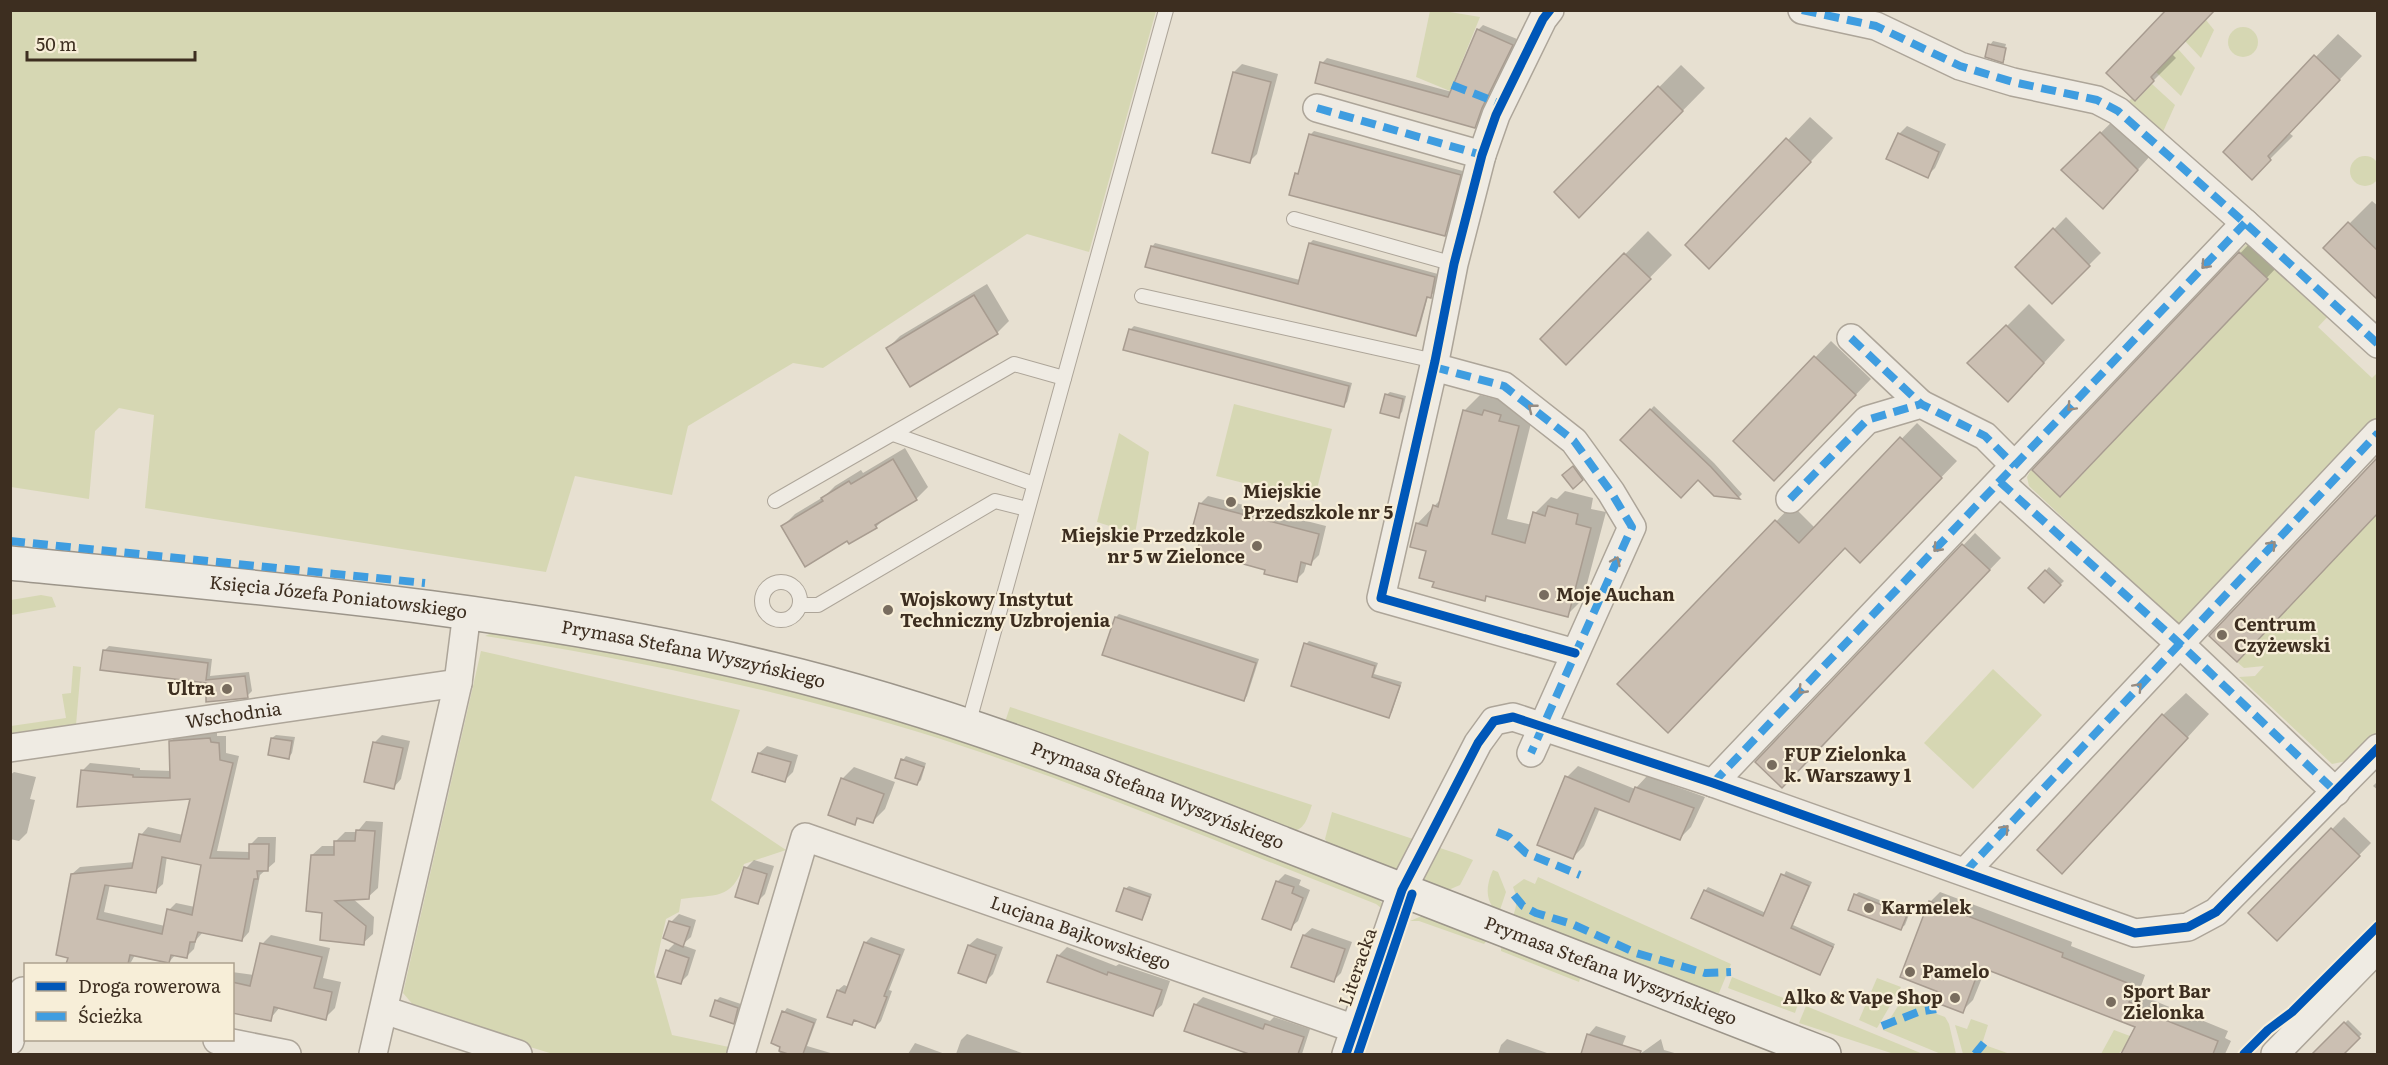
<svg xmlns="http://www.w3.org/2000/svg" width="2388" height="1065" viewBox="0 0 2388 1065" font-family="Literata,serif">
<style>
.green{fill:#d6d7b3}
.shadow{fill:#0003;fill-rule:evenodd}
.building{fill:#cbbfb2;stroke:#a89c90;stroke-width:1.5;fill-rule:evenodd}
.lines{fill:none;stroke-linecap:round;stroke-linejoin:round}
.service-casing{stroke:#ada599;stroke-width:16}
.minor-casing{stroke:#ada599;stroke-width:30}
.secondary-casing{stroke:#9c958a;stroke-width:36}
.service{stroke:#efebe3;stroke-width:14}
.minor{stroke:#efebe3;stroke-width:27}
.secondary{stroke:#efebe3;stroke-width:33}
.quiet{stroke:#3f9de0;stroke-width:8;stroke-dasharray:15 8;stroke-linecap:butt}
.cycleway-casing{stroke:#f7eed8;stroke-width:13}
.cycleway{stroke:#0057b8;stroke-width:9}
.oneway{stroke:#968c82}
.poi-dot{fill:#786c5e;stroke:#f7eed8;stroke-width:2}
.labels{text-anchor:middle;stroke-width:4.5;stroke-linejoin:round;paint-order:stroke}
.poi-label{font-size:18px;font-weight:bold;fill:#3d2e20;stroke:#f7eed8;text-anchor:start}
.street-label{font-size:18px;fill:#3d2e20;stroke:#f7eed8}
</style>
<rect width="100%" height="100%" fill="#e7e0d1"/>
<g class="green">
<polygon points="10,11 11,10 1156,11 1089,252 1027,234 823,368 793,363 688,426 672,495 575,476 546,572 145,508 154,415 119,408 95,431 89,499 11,487"/>
<polygon points="1430,11 1444,11 1480,17 1450,91 1416,77"/>
<polygon points="2206,20 2214,30 2201,58 2185,41"/>
<circle cx="2243" cy="42" r="15"/>
<polygon points="2178,49 2195,68 2181,96 2156,72"/>
<polygon points="2152,84 2175,105 2162,134 2127,103 2132,98 2136,101"/>
<circle cx="2365" cy="171" r="15"/>
<polygon points="2252,238 2332,312 2318,327 2372,378 2377,373 2377,423 2184,631 2029,486 2027,477 2031,470 2061,497 2267,279 2239,252"/>
<polygon points="1234,404 1332,429 1314,501 1216,476"/>
<polygon points="1119,433 1149,452 1135,534 1097,522"/>
<polygon points="2377,513 2377,738 2357,759 2332,764 2239,677 2255,676 2264,666 2244,668 2237,662"/>
<polygon points="41,595 52,597 56,607 11,615 11,600"/>
<path d="M496,631l124,19 200,45 167,50 386,149 10,10 2,7 -9,-7c-152,-59 -305,-125 -461,-173 -141,-42 -284,-72 -430,-95z"/>
<path d="M481,651l259,59 -29,90 75,50 -42,14c-12,37 -29,30 -63,35l-2,13 -13,7 -12,53 18,63 57,12 -3,7h-173l-133,-41 -17,-20z"/>
<polygon points="73,666 81,667 76,725 11,735 11,726 66,718 62,694 71,693"/>
<polygon points="1993,669 2042,715 1973,789 1924,743"/>
<path d="M1010,707l302,98c-5,14 -7,26 -23,27l-284,-110z"/>
<polygon points="1332,812 1458,854 1473,860 1460,885 1446,891 1331,848 1325,839"/>
<path d="M1493,870l5,2 8,20 -7,21c-15,-11 -13,-28 -6,-43z"/>
<path d="M1538,877l193,87 -12,29 -32,-6 -175,-69c5,-11 6,-19 1,-31l11,-8 11,5z"/>
<polygon points="1424,915 1488,939 1484,944 1419,921 1410,921"/>
<polygon points="1501,944 1581,975 1579,982 1501,951"/>
<polygon points="1732,977 1798,1004 1795,1013 1728,988"/>
<polygon points="1877,978 1901,987 1877,1028 1859,1020"/>
<polygon points="1908,990 1921,995 1937,1014 1945,1017 1949,1024 1956,1054 1941,1054 1883,1030"/>
<polygon points="1806,1006 1923,1054 1894,1054 1799,1023"/>
<polygon points="1971,1019 1988,1025 1982,1044 2010,1054 1963,1054 1955,1025 1967,1029"/>
<polygon points="2114,1030 2130,1036 2133,1030 2141,1033 2118,1054 2101,1054"/>
</g>
<g class="shadow">
<polygon points="1483,25 1517,39 1486,102 1480,121 1474,126 1322,63 1327,58 1452,92 1478,30"/>
<polygon points="2338,34 2362,56 2289,133 2293,136 2252,177 2225,151"/>
<polygon points="1993,41 2006,44 2002,59 2005,59 2003,61 1990,45"/>
<polygon points="2172,54 2176,58 2135,99 2108,73"/>
<polygon points="1242,64 1278,74 1257,154 1249,162 1214,152 1234,72"/>
<polygon points="1681,65 1705,88 1602,193 1556,192"/>
<polygon points="2124,110 2159,146 2125,184 2063,170"/>
<polygon points="1810,117 1833,138 1732,244 1687,245"/>
<polygon points="1907,126 1946,144 1935,168 1927,176 1899,134"/>
<polygon points="1314,131 1463,171 1448,231 1444,234 1296,174 1300,171 1310,135"/>
<polygon points="2372,201 2378,206 2378,298 2325,248"/>
<polygon points="2066,217 2101,253 2052,302 2017,267"/>
<polygon points="1648,231 1672,255 1566,363 1542,339"/>
<polygon points="1313,240 1438,274 1434,293 1428,296 1419,331 1415,335 1152,247 1155,243 1300,280 1310,243"/>
<polygon points="2252,241 2278,266 2072,483 2034,470"/>
<polygon points="987,284 1009,321 997,333 888,348 900,336"/>
<polygon points="2029,304 2065,340 2031,377 1970,363"/>
<polygon points="1134,326 1352,383 1347,402 1343,406 1130,330"/>
<polygon points="1831,341 1871,379 1790,463 1735,441"/>
<polygon points="1390,392 1406,396 1402,412 1398,416 1386,395"/>
<polygon points="1480,395 1496,399 1501,395 1534,411 1507,519 1532,525 1535,513 1551,497 1557,499 1565,491 1593,498 1591,509 1606,512 1583,599 1567,615 1489,595 1484,599 1435,581 1427,550 1417,524 1441,499 1464,411"/>
<polygon points="1654,406 1714,463 1742,494 1739,497 1715,495 1698,478 1622,440"/>
<polygon points="1917,423 1957,461 1876,545 1845,547 1620,684 1792,505 1815,528"/>
<polygon points="905,448 928,487 916,499 886,517 876,527 848,539 783,526 795,514 825,496 835,486 861,470 863,473"/>
<polygon points="1577,464 1585,476 1582,479 1568,472"/>
<polygon points="1208,496 1326,526 1319,555 1311,563 1307,562 1304,572 1296,580 1267,569 1230,559 1227,562 1203,535 1200,504"/>
<polygon points="1975,533 2001,558 1794,774 1757,762"/>
<polygon points="2049,567 2064,581 2044,600 2031,588"/>
<polygon points="1119,614 1259,659 1247,696 1244,700 1116,617"/>
<polygon points="1309,641 1378,663 1374,674 1402,682 1392,712 1389,716 1306,644"/>
<polygon points="109,646 212,659 210,676 249,672 252,691 247,696 104,651"/>
<polygon points="2186,693 2209,714 2085,849 2163,715"/>
<path d="M217,732v4h9v17l13,3 -22,95 33,1v-7l8,-8h18l-1,25 -15,13 -11,57 -7,8 -39,-8 -7,8 -2,9 -8,8 -10,-3 -7,8 -34,-7 -5,9h-22l-50,-10 14,-80 8,-7 55,-5 6,-27 7,-8 35,8 9,-38 -109,-27 7,-7 50,5v2l32,1 -1,-30 7,-7zM167,856l36,8 -8,43 -19,-4 -7,7 -4,16 -61,-14 6,-28 45,7 8,-7z"/>
<polygon points="276,735 295,737 292,753 289,757 272,738"/>
<polygon points="382,735 410,741 401,779 394,787 375,742"/>
<polygon points="767,746 798,755 793,772 785,780 759,753"/>
<polygon points="906,756 926,763 921,780 917,784 903,760"/>
<polygon points="1578,766 1635,789 1647,776 1705,797 1691,827 1680,838 1600,808 1584,846 1572,858 1567,777"/>
<polygon points="854,767 895,782 885,809 873,821 860,817 854,823 842,779"/>
<polygon points="14,772 36,777 30,799 35,800 27,833 19,841 10,839 10,775"/>
<polygon points="2378,781 2378,790 2373,786"/>
<polygon points="2344,817 2371,843 2277,939 2250,913"/>
<polygon points="366,821 383,822 378,888 368,897 352,898 374,917 373,934 363,943 324,911 312,855 322,846 335,846 336,841 345,832 357,832"/>
<polygon points="754,860 774,866 765,894 757,902 746,868"/>
<polygon points="1786,871 1812,882 1793,925 1835,944 1820,974 1705,891 1708,887 1766,913"/>
<polygon points="1285,874 1301,880 1299,885 1310,890 1298,921 1290,928 1264,918 1278,881"/>
<polygon points="1129,886 1152,894 1145,914 1142,918 1125,889"/>
<polygon points="1859,892 1910,912 1905,925 1901,928 1855,895"/>
<polygon points="1940,892 2072,942 2071,946 2145,975 2139,992 2151,997 2150,999 2228,1031 2225,1038 2231,1041 2225,1054 2162,1054 2129,1041 2137,1026 1986,968 1973,1000 1962,1011 1943,992 1930,902"/>
<polygon points="679,914 696,920 691,937 682,945 696,950 688,975 680,983 667,951 676,942 671,922"/>
<polygon points="1312,928 1352,942 1341,973 1333,981 1304,935"/>
<polygon points="271,935 330,948 323,978 341,982 335,1008 325,1018 280,1007 270,1019 232,1012 232,972 254,975 262,944"/>
<polygon points="871,937 905,949 889,990 892,991 881,1021 875,1027 855,1019 851,1023 838,990 844,985 849,987 865,943"/>
<polygon points="977,938 1003,947 993,974 985,982 960,972 969,945"/>
<polygon points="1067,947 1116,966 1119,964 1170,981 1162,1005 1152,1014 1058,956"/>
<polygon points="720,997 741,1004 737,1018 733,1022 716,1001"/>
<polygon points="1203,997 1270,1021 1274,1017 1310,1029 1302,1054 1247,1054 1247,1052 1195,1005"/>
<polygon points="787,1008 817,1019 807,1046 834,1054 779,1054 782,1046 784,1012"/>
<polygon points="2348,1020 2362,1034 2342,1054 2314,1054"/>
<polygon points="1596,1026 1626,1036 1619,1054 1582,1054 1589,1034"/>
<polygon points="967,1034 1025,1054 956,1054 961,1040"/>
<polygon points="1507,1039 1547,1053 1547,1054 1498,1054 1501,1045"/>
<polygon points="1661,1039 1664,1050 1678,1054 1640,1054"/>
<polygon points="915,1043 945,1054 908,1054"/>
</g>
<g class="building">
<polygon points="2166,10 2215,10 2151,77 2154,81 2135,101 2106,73"/>
<polygon points="1477,29 1513,45 1482,108 1475,128 1315,83 1320,62 1448,97"/>
<polygon points="1988,44 2006,48 2003,63 1985,57"/>
<polygon points="2314,55 2340,80 2268,156 2271,160 2252,180 2223,152"/>
<polygon points="1233,72 1271,82 1250,163 1212,153"/>
<polygon points="1658,86 1683,111 1579,218 1554,192"/>
<polygon points="2100,132 2138,170 2103,209 2061,170"/>
<polygon points="1898,133 1939,152 1928,178 1886,159"/>
<polygon points="1309,134 1461,175 1445,236 1289,195 1295,173 1298,174"/>
<polygon points="1786,138 1811,162 1709,269 1685,245"/>
<polygon points="2348,222 2378,251 2378,300 2323,248"/>
<polygon points="2053,228 2090,266 2052,304 2015,267"/>
<polygon points="1309,243 1435,277 1431,298 1427,297 1416,336 1145,267 1151,246 1298,284"/>
<polygon points="2239,252 2268,279 2060,497 2032,470"/>
<polygon points="1624,253 1651,279 1566,365 1540,339"/>
<polygon points="974,295 998,334 910,387 886,348"/>
<polygon points="2006,325 2044,363 2008,402 1967,363"/>
<polygon points="1129,329 1349,386 1344,407 1123,350"/>
<polygon points="1814,356 1856,395 1774,481 1733,441"/>
<polygon points="1385,394 1403,399 1399,418 1380,413"/>
<polygon points="1650,409 1711,467 1740,499 1714,496 1698,480 1681,498 1620,440"/>
<polygon points="1463,410 1482,415 1484,410 1501,415 1499,421 1519,426 1492,534 1525,543 1533,512 1545,516 1548,506 1578,514 1576,524 1591,528 1568,617 1486,596 1485,601 1432,587 1434,582 1419,578 1426,551 1410,547 1416,523 1427,526 1433,505 1438,507"/>
<polygon points="1900,437 1942,478 1860,563 1845,548 1668,733 1617,684 1775,520 1799,543"/>
<polygon points="2378,457 2378,513 2237,662 2209,636"/>
<polygon points="893,459 917,500 875,525 877,528 849,544 847,541 805,567 781,526 823,501 821,498 849,481 851,484"/>
<polygon points="1573,466 1583,480 1573,489 1562,475"/>
<polygon points="1199,503 1319,534 1311,565 1301,562 1297,582 1264,574 1265,570 1229,560 1228,564 1196,556 1201,536 1191,533"/>
<polygon points="1962,544 1990,570 1782,788 1755,762"/>
<polygon points="2045,570 2061,585 2044,603 2028,588"/>
<polygon points="1115,617 1256,663 1244,701 1102,655"/>
<polygon points="1304,643 1375,666 1372,677 1400,686 1389,718 1291,686"/>
<polygon points="103,650 208,663 206,680 245,676 248,698 206,702 206,683 100,670"/>
<polygon points="2162,714 2188,738 2062,874 2037,850"/>
<path d="M210,738l1,4 8,1 1,17 13,3 -23,95 39,1v-15h20l-1,27h-11l1,8h-4l-12,62 -44,-9 -3,10h-5l-3,16 -16,-3 -2,8 -39,-8 -2,9h-62l2,-6 -12,-3 15,-81 61,-6 7,-34 41,8 10,-43 -113,8 4,-37 52,5v2l37,1 -1,-37zM162,857l39,8 -9,50 -25,-6 -5,25 -65,-15 8,-34 51,8z"/>
<polygon points="271,738 292,741 289,759 268,755"/>
<polygon points="373,742 403,748 394,789 364,782"/>
<polygon points="758,753 791,762 785,782 752,772"/>
<polygon points="901,759 924,767 917,785 895,778"/>
<polygon points="1565,776 1629,802 1635,787 1694,808 1680,840 1595,808 1573,859 1537,845"/>
<polygon points="841,778 884,794 873,823 857,818 855,825 828,815"/>
<polygon points="2331,828 2360,856 2277,941 2248,913"/>
<polygon points="356,830 375,831 369,899 335,901 366,926 364,945 320,940 322,913 306,911 311,855 334,855 334,841 355,841"/>
<polygon points="744,867 767,874 758,904 735,897"/>
<polygon points="1781,874 1809,886 1791,928 1833,947 1820,975 1691,918 1704,890 1763,916"/>
<polygon points="1276,881 1294,887 1292,893 1303,898 1291,930 1262,919"/>
<polygon points="1124,888 1150,897 1142,920 1116,911"/>
<polygon points="1854,894 1907,915 1901,930 1848,910"/>
<polygon points="1929,901 2063,953 2062,957 2135,986 2129,1002 2141,1007 2140,1010 2218,1041 2213,1054 2121,1054 2135,1027 1980,967 1963,1013 1937,1003 1941,993 1900,977"/>
<polygon points="669,921 690,927 683,947 663,938"/>
<polygon points="1303,935 1345,949 1334,982 1291,967"/>
<polygon points="864,942 900,955 884,996 887,997 875,1028 854,1020 852,1025 827,1017 837,990 845,993"/>
<polygon points="260,943 322,957 314,988 332,992 326,1020 274,1007 271,1021 232,1013 232,982 250,986"/>
<polygon points="968,945 996,955 986,983 958,973"/>
<polygon points="666,950 689,958 681,984 657,977"/>
<polygon points="1057,955 1107,975 1108,972 1162,990 1153,1016 1047,982"/>
<polygon points="715,1000 738,1008 734,1024 710,1016"/>
<polygon points="1194,1004 1263,1029 1265,1024 1304,1037 1298,1054 1249,1054 1184,1031"/>
<polygon points="782,1011 814,1023 803,1054 788,1054 779,1051 780,1047 771,1043"/>
<polygon points="2344,1022 2360,1038 2344,1054 2312,1054"/>
<polygon points="1587,1034 1641,1051 1640,1054 1581,1054"/>
</g>
<g class="lines">
<g class="service-casing">
<g id="service">
<polyline points="1294,219 1454,264"/>
<polyline points="1142,296 1435,361"/>
<polyline points="893,434 1034,484"/>
<polyline points="775,501 1014,364 1064,378"/>
<circle cx="781" cy="601" r="19"/>
<polyline points="800,605 818,605 995,501 1027,509"/>
<polyline points="968,725 1166,10"/>
</g>
</g>
<g class="minor-casing">
<g id="minor">
<polyline points="1550,10 1543,19 1496,115 1482,155 1454,264 1435,361 1381,598 1575,653"/>
<polyline points="1802,10 1876,26 1960,66 2013,82 2097,100 2118,111 2245,223 2378,344"/>
<polyline points="1317,108 1482,155"/>
<polyline points="1851,338 1921,404"/>
<polyline points="1434,367 1504,386 1574,441 1611,492 1632,527 1531,753"/>
<polyline points="2000,482 2179,643 2336,792"/>
<polyline points="1790,499 1867,420 1921,404 1985,436 2015,466"/>
<path id="s1" d="M10,748l448,-65"/>
<polyline points="1713,783 2245,223"/>
<polyline points="1965,872 2378,433"/>
<polyline points="384,1010 518,1054"/>
<polyline points="217,1040 287,1054"/>
<polyline points="10,1041 23,991"/>
<polyline points="373,1054 458,683 467,612"/>
<path id="s2" d="M741,1054l64,-217 550,192"/>
<polyline points="1346,1054 1402,890 1478,743 1494,721 1513,717 1713,783 2135,933 2188,927 2216,912 2378,748"/>
<polyline points="2275,1054 2378,948"/>
</g>
</g>
<g class="secondary-casing">
<g id="secondary">
<path id="s3" d="M10,563c255,25 513,46 762,106 176,42 344,109 512,175 180,70 360,140 540,210"/>
</g>
</g>
<use href="#service" class="service"/>
<use href="#minor" class="minor"/>
<use href="#secondary" class="secondary"/>
<g class="quiet">
<polyline points="1802,10 1876,26 1960,66 2013,82 2097,100 2118,111 2245,223 2378,344"/>
<polyline points="1452,85 1501,104"/>
<polyline points="1317,108 1482,155"/>
<polyline points="1851,338 1921,404"/>
<polyline points="1434,367 1504,386 1574,441 1611,492 1632,527 1531,753"/>
<polyline points="2000,482 2179,643 2336,792"/>
<polyline points="1790,499 1867,420 1921,404 1985,436 2015,466"/>
<polyline points="10,541 425,583"/>
<polyline points="1713,783 2245,223"/>
<polyline points="1497,832 1509,837 1526,853 1580,875"/>
<polyline points="1965,872 2378,433"/>
<polyline points="1514,895 1523,906 1536,913 1572,924 1636,953 1705,973 1731,972"/>
<polyline points="1882,1026 1918,1012 1936,1009"/>
<polyline points="1975,1054 1984,1043"/>
</g>
<g class="cycleway-casing">
<g id="cycleway">
<polyline points="1550,10 1543,19 1496,115 1482,155 1454,264 1435,361 1381,598 1575,653"/>
<polyline points="1346,1054 1402,890 1478,743 1494,721 1513,717 1713,783 2135,933 2188,927 2216,912 2378,748"/>
<polyline points="1358,1054 1412,894"/>
<polyline points="2244,1054 2268,1030 2292,1012 2378,926"/>
</g>
</g>
<use href="#cycleway" class="cycleway"/>
</g>
<defs><path id="oneway-chevron" d="M-2-3.5L2.5 0L-2 3.5" fill="none" stroke-width="1.6" stroke-linecap="round" stroke-linejoin="round" transform="scale(1.5)"/></defs>
<g class="oneway">
<use href="#oneway-chevron" transform="translate(2205 265) rotate(133)"/>
<use href="#oneway-chevron" transform="translate(2071 407) rotate(133)"/>
<use href="#oneway-chevron" transform="translate(1532 408) rotate(-142)"/>
<use href="#oneway-chevron" transform="translate(2272 545) rotate(-46)"/>
<use href="#oneway-chevron" transform="translate(1937 548) rotate(134)"/>
<use href="#oneway-chevron" transform="translate(1616 561) rotate(-65)"/>
<use href="#oneway-chevron" transform="translate(2138 687) rotate(-47)"/>
<use href="#oneway-chevron" transform="translate(1802 690) rotate(134)"/>
<use href="#oneway-chevron" transform="translate(2005 829) rotate(-47)"/>
</g>
<g class="poi-dot">
<circle cx="1231" cy="502" r="6"/>
<circle cx="1257" cy="546" r="6"/>
<circle cx="1544" cy="595" r="6"/>
<circle cx="888" cy="610" r="6"/>
<circle cx="2222" cy="635" r="6"/>
<circle cx="227" cy="689" r="6"/>
<circle cx="1772" cy="765" r="6"/>
<circle cx="1869" cy="908" r="6"/>
<circle cx="1910" cy="972" r="6"/>
<circle cx="1955" cy="998" r="6"/>
<circle cx="2111" cy="1002" r="6"/>
</g>
<g class="labels">
<g class="poi-label">
<text x="1243" y="498">Miejskie<tspan x="1243" dy="21">Przedszkole nr 5</tspan></text>
<text x="1245" y="542" text-anchor="end">Miejskie Przedzkole<tspan x="1245" dy="21">nr 5 w Zielonce</tspan></text>
<text x="1556" y="601">Moje Auchan</text>
<text x="900" y="606">Wojskowy Instytut<tspan x="900" dy="21">Techniczny Uzbrojenia</tspan></text>
<text x="2234" y="631">Centrum<tspan x="2234" dy="21">Czyżewski</tspan></text>
<text x="215" y="695" text-anchor="end">Ultra</text>
<text x="1784" y="761">FUP Zielonka<tspan x="1784" dy="21">k. Warszawy 1</tspan></text>
<text x="1881" y="914">Karmelek</text>
<text x="1922" y="978">Pamelo</text>
<text x="2123" y="998">Sport Bar<tspan x="2123" dy="21">Zielonka</tspan></text>
<text x="1943" y="1004" text-anchor="end">Alko &amp; Vape Shop</text>
</g>
<g class="street-label">
<text dy="6" stroke="none"><textPath href="#s3" startOffset="330">Księcia Józefa Poniatowskiego</textPath></text>
<text dy="6" stroke="none"><textPath href="#s3" startOffset="690">Prymasa Stefana Wyszyńskiego</textPath></text>
<text dy="6" stroke="none"><textPath href="#s1" startOffset="226">Wschodnia</textPath></text>
<text dy="6" stroke="none"><textPath href="#s3" startOffset="1176">Prymasa Stefana Wyszyńskiego</textPath></text>
<text dy="6" stroke="none"><textPath href="#s2" startOffset="518">Lucjana Bajkowskiego</textPath></text>
<text transform="translate(1358 967) rotate(-71)" y="6">Literacka</text>
<text dy="6" stroke="none"><textPath href="#s3" startOffset="1662">Prymasa Stefana Wyszyńskiego</textPath></text>
</g>
</g>
<rect width="2388" height="1065" fill="none" stroke="#3d2e20" stroke-width="24"/>
<rect x="24" y="963" width="210" height="78" fill="#f7eed8" stroke="#ada18e" stroke-width="1.5"/>
<rect x="36" y="982" width="30" height="9" fill="#0057b8" stroke="#ada18e" stroke-width="1.5"/>
<text x="78" y="993" font-size="18" fill="#3d2e20">Droga rowerowa</text>
<rect x="36" y="1012" width="30" height="9" fill="#3f9de0" stroke="#ada18e" stroke-width="1.5"/>
<text x="78" y="1023" font-size="18" fill="#3d2e20">Ścieżka</text>
<path d="M27 51v9h168v-9" fill="none" stroke="#3d2e20" stroke-width="3"/>
<text x="36" y="51" font-size="18" fill="#3d2e20" stroke="#f7eed8" stroke-width="4.5" paint-order="stroke">50 m</text>
</svg>
